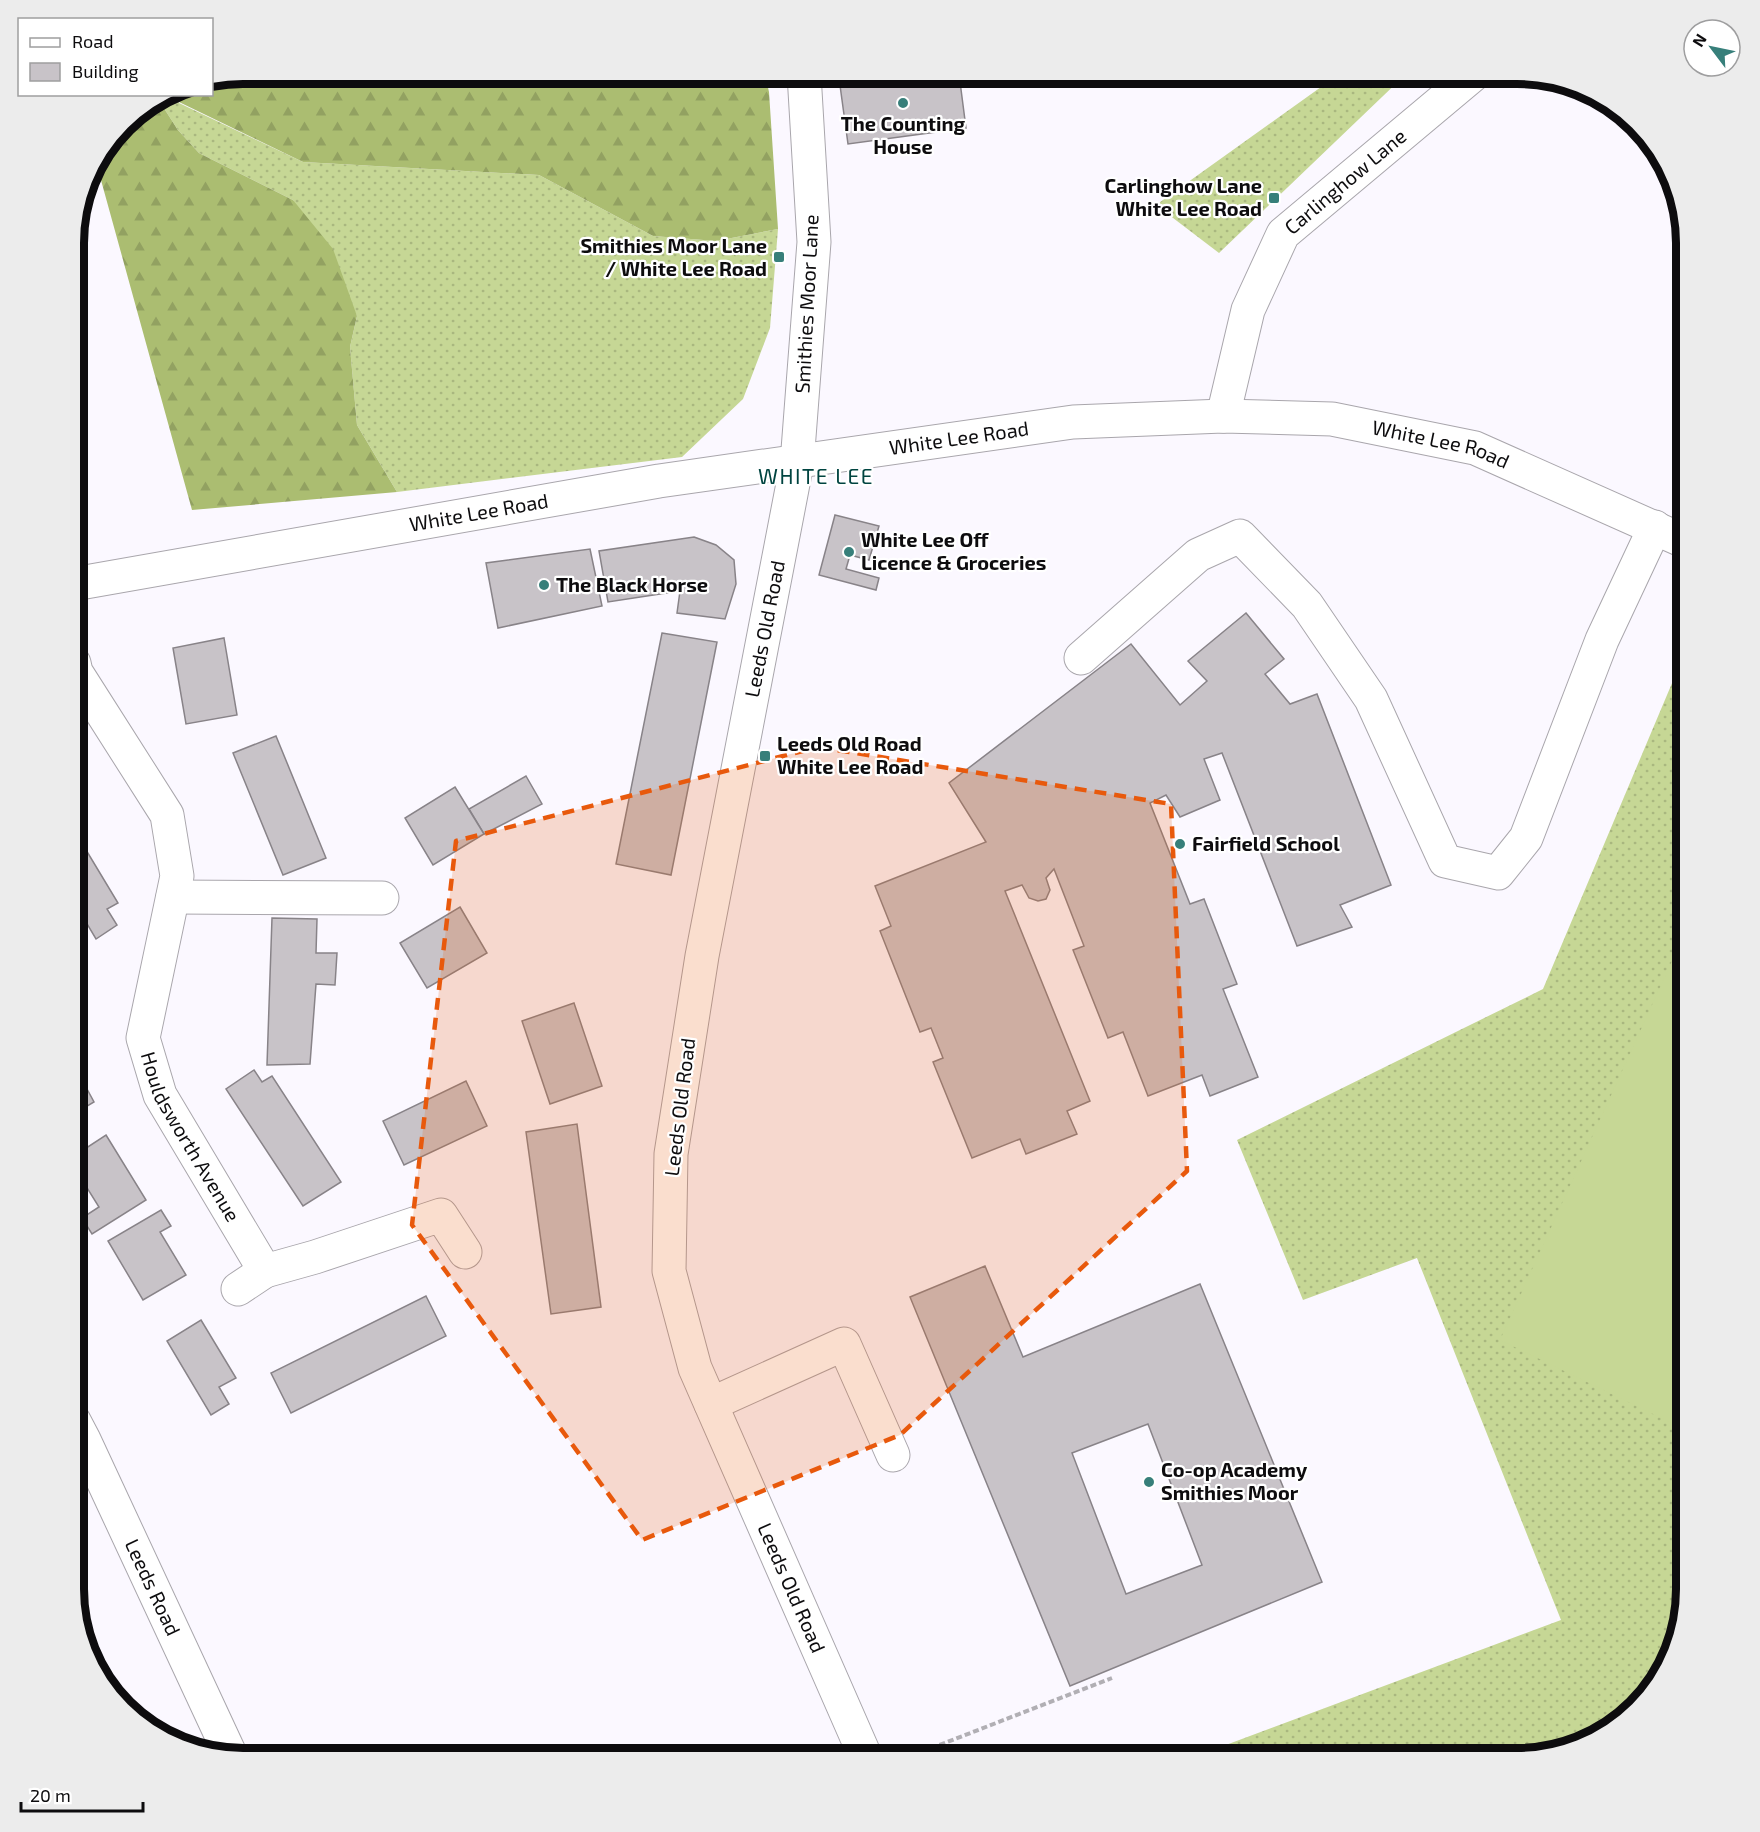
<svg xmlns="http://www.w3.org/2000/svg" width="1760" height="1832" viewBox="0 0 1760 1832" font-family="'Exo 2',sans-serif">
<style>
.grass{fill:url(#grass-dots)}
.forest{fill:url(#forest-firs)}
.garden{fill:#c6d795}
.building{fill:#c8c3c8;stroke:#888388;stroke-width:1.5;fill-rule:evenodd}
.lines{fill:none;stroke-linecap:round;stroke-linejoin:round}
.minor-casing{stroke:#a9a6ac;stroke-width:35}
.major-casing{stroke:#a9a6ac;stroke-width:35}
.path{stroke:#b1afb4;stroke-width:4;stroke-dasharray:6 3;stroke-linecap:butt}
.minor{stroke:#fff;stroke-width:33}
.major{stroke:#fff;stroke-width:33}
.marked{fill:#e8590c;fill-opacity:0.2;stroke:#e8590c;stroke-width:4.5;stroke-dasharray:12 8;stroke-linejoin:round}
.poi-dot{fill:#377f7a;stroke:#fff;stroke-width:2}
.labels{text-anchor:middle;stroke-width:4.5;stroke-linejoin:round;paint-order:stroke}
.poi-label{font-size:20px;font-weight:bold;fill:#0d0c0e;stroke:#fff;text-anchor:start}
.street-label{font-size:20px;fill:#0d0c0e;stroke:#fff}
.neighbourhood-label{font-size:21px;letter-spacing:1.5px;fill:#004440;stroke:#fff}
.rim{fill:none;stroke:#0d0c0e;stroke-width:8}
</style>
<defs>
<pattern id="grass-dots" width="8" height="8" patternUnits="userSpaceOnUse" patternTransform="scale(1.5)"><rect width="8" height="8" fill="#c6d795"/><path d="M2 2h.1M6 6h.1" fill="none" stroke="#a9b77f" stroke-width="1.8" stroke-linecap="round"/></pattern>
<pattern id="forest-firs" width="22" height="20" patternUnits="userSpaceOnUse" patternTransform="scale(1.5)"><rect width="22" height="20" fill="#abbd71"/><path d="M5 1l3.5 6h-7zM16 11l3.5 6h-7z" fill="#92a161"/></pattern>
</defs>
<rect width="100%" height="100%" fill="#fbf8ff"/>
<g class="grass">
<polygon points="1320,74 1406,74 1219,253 1156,205 1321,87"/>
<polygon points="165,95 177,95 179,103 303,162 539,175 653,236 716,241 778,229 770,328 743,399 682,457 397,492 357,425 350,347 357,316 293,200 199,153 178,130 158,99"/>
<polygon points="1686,650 1686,1589 1669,1664 1628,1717 1572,1749 1517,1758 1191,1758 1561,1620 1417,1258 1303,1300 1237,1140 1543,989"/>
</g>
<g class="forest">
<polygon points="243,74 765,74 769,92 778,229 716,241 653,236 539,175 303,162 179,102 177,95 212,94 212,80"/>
<polygon points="158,99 178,130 199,153 293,200 333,249 357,316 350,347 357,425 397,492 192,510 96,162 131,116"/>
</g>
<polygon class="garden" points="1686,930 1686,1430 1500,1340"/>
<g class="building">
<polygon points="867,74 959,74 966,128 848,144 839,78"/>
<polygon points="835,515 879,526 869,560 850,555 846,569 879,578 876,590 819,575"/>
<polygon points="694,537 716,545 734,560 736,584 725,619 677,613 680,591 608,602 599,551"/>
<polygon points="590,549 602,606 498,628 486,563"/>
<polygon points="1246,613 1284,659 1265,674 1290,704 1317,694 1391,885 1340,905 1352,927 1297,946 1222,753 1204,759 1220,800 1180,817 1166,795 1150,803 1190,904 1204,899 1237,984 1223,989 1258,1077 1210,1096 1202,1075 1148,1096 1123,1032 1108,1038 1073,950 1084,946 1054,869 1046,878 1050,890 1046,899 1038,901 1029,898 1022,885 1005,891 1090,1101 1067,1111 1077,1134 1026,1154 1020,1139 972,1158 933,1062 943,1058 931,1028 920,1032 880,931 891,926 875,886 986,842 949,783 1131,644 1180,705 1207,681 1188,661"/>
<polygon points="662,633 717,642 671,875 616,864"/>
<polygon points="224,638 237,715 186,724 173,648"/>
<polygon points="276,736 326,858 283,875 233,753"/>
<polygon points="526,776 542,804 484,834 469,809"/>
<polygon points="455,787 484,834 433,865 405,818"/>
<polygon points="74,830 118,903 107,909 117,925 96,939 74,902"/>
<polygon points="460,907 487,953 427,988 400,943"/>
<polygon points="272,918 317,919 316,953 337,953 335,985 316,984 310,1064 267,1065"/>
<polygon points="574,1003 602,1086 550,1104 522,1021"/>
<polygon points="74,1065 94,1102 74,1114"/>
<polygon points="254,1070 262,1082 272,1076 341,1182 303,1206 226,1089"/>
<polygon points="466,1081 487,1126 404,1165 383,1121"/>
<polygon points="577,1124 601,1307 551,1314 526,1132"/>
<polygon points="106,1135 146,1200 92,1234 82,1218 99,1207 74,1167 74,1156"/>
<polygon points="161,1210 171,1226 160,1232 186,1275 143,1300 108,1241"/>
<path d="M985,1266l38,91 177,-73 122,298 -252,104 -160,-389zM1148,1424l54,141 -76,29 -54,-141z"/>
<polygon points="426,1296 446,1336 291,1413 271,1373"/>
<polygon points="201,1320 236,1378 219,1387 229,1404 211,1415 167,1341"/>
</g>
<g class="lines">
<g class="minor-casing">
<g id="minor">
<path id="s1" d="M804,74l10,168 -17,221 -95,493 -31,198 -2,117 26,97 171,390"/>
<path id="s2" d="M1223,416l25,-106 35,-76 191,-160"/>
<polyline points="1081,658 1198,555 1240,536 1307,605 1371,699 1445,861 1498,873 1526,838 1602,640 1655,527"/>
<path id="s3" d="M74,663l2,9 91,143 10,61 -34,162 17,57 105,176 50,-14 126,-42 24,37"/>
<polyline points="173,897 382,898"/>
<polyline points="238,1289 265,1271"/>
<polyline points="711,1404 844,1344 893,1455"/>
</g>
</g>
<g class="major-casing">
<g id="major">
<path id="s4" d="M74,584l585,-103 414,-59 150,-6 109,3 143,29 211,94"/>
<path id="s5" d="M74,1421l10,19 147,316"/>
</g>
</g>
<polyline class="path" points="906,1758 1112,1678"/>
<use href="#minor" class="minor"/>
<use href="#major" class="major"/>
</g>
<path class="marked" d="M818,747l353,57 16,367 -287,264 -258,105 -230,-315 44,-384z"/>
<g class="poi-dot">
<circle cx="903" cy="103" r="6"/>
<rect x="1268" y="192" width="12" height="12" rx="3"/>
<rect x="773" y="251" width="12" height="12" rx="3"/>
<circle cx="849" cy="552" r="6"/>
<circle cx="544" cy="585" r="6"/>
<rect x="759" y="750" width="12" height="12" rx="3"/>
<circle cx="1180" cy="844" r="6"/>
<circle cx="1149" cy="1482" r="6"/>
</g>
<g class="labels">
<g class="poi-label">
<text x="903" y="131" text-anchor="middle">The Counting<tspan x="903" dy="23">House</tspan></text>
<text x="1262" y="193" text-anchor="end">Carlinghow Lane<tspan x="1262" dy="23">White Lee Road</tspan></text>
<text x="767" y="253" text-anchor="end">Smithies Moor Lane<tspan x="767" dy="23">/ White Lee Road</tspan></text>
<text x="861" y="547">White Lee Off<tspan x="861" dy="23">Licence &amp; Groceries</tspan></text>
<text x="556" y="592">The Black Horse</text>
<text x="777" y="751">Leeds Old Road<tspan x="777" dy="23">White Lee Road</tspan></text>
<text x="1192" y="851">Fairfield School</text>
<text x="1161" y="1477">Co-op Academy<tspan x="1161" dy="23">Smithies Moor</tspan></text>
</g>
<g class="street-label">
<text dy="7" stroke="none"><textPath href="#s2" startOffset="274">Carlinghow Lane</textPath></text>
<text transform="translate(807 304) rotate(-87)" y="7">Smithies Moor Lane</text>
<text dy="7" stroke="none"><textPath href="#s4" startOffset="897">White Lee Road</textPath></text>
<text dy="7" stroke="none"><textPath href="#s4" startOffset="1383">White Lee Road</textPath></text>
<text dy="7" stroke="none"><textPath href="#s4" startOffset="411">White Lee Road</textPath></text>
<text transform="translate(765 629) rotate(-79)" y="7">Leeds Old Road</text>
<text transform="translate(680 1107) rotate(-83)" y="7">Leeds Old Road</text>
<text dy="7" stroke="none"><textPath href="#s3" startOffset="516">Houldsworth Avenue</textPath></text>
<text dy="7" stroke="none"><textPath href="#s1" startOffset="1550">Leeds Old Road</textPath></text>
<text dy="7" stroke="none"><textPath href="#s5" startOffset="184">Leeds Road</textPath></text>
</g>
<g class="neighbourhood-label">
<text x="816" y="484">WHITE LEE</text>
</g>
</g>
<path d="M0 0H1760V1832H0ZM243 84H1517A159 159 0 0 1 1676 243V1589A159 159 0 0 1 1517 1748H243A159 159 0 0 1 84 1589V243A159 159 0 0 1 243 84Z" fill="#ececec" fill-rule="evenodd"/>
<path class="rim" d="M243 84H1517A159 159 0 0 1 1676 243V1589A159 159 0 0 1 1517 1748H243A159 159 0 0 1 84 1589V243A159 159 0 0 1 243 84Z"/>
<rect x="18" y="18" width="195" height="78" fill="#ffffff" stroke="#9e9e9f" stroke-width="1.5"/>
<rect x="30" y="38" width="30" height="9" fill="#ffffff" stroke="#9e9e9f" stroke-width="1.5"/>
<text x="72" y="48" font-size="18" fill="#0d0c0e">Road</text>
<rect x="30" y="63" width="30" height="18" fill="#c8c3c8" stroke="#9e9e9f" stroke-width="1.5"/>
<text x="72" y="78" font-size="18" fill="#0d0c0e">Building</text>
<g transform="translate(1712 48) rotate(302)"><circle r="28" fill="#ffffff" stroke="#9e9e9f" stroke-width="1.5"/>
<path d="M0-4.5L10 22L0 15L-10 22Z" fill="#377f7a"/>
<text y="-9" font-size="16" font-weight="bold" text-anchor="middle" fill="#0d0c0e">N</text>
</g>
<path d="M21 1802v9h122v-9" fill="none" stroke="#0d0c0e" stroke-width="3"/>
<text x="30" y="1802" font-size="18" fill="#0d0c0e" stroke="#ffffff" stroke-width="4.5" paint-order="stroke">20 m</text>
</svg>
